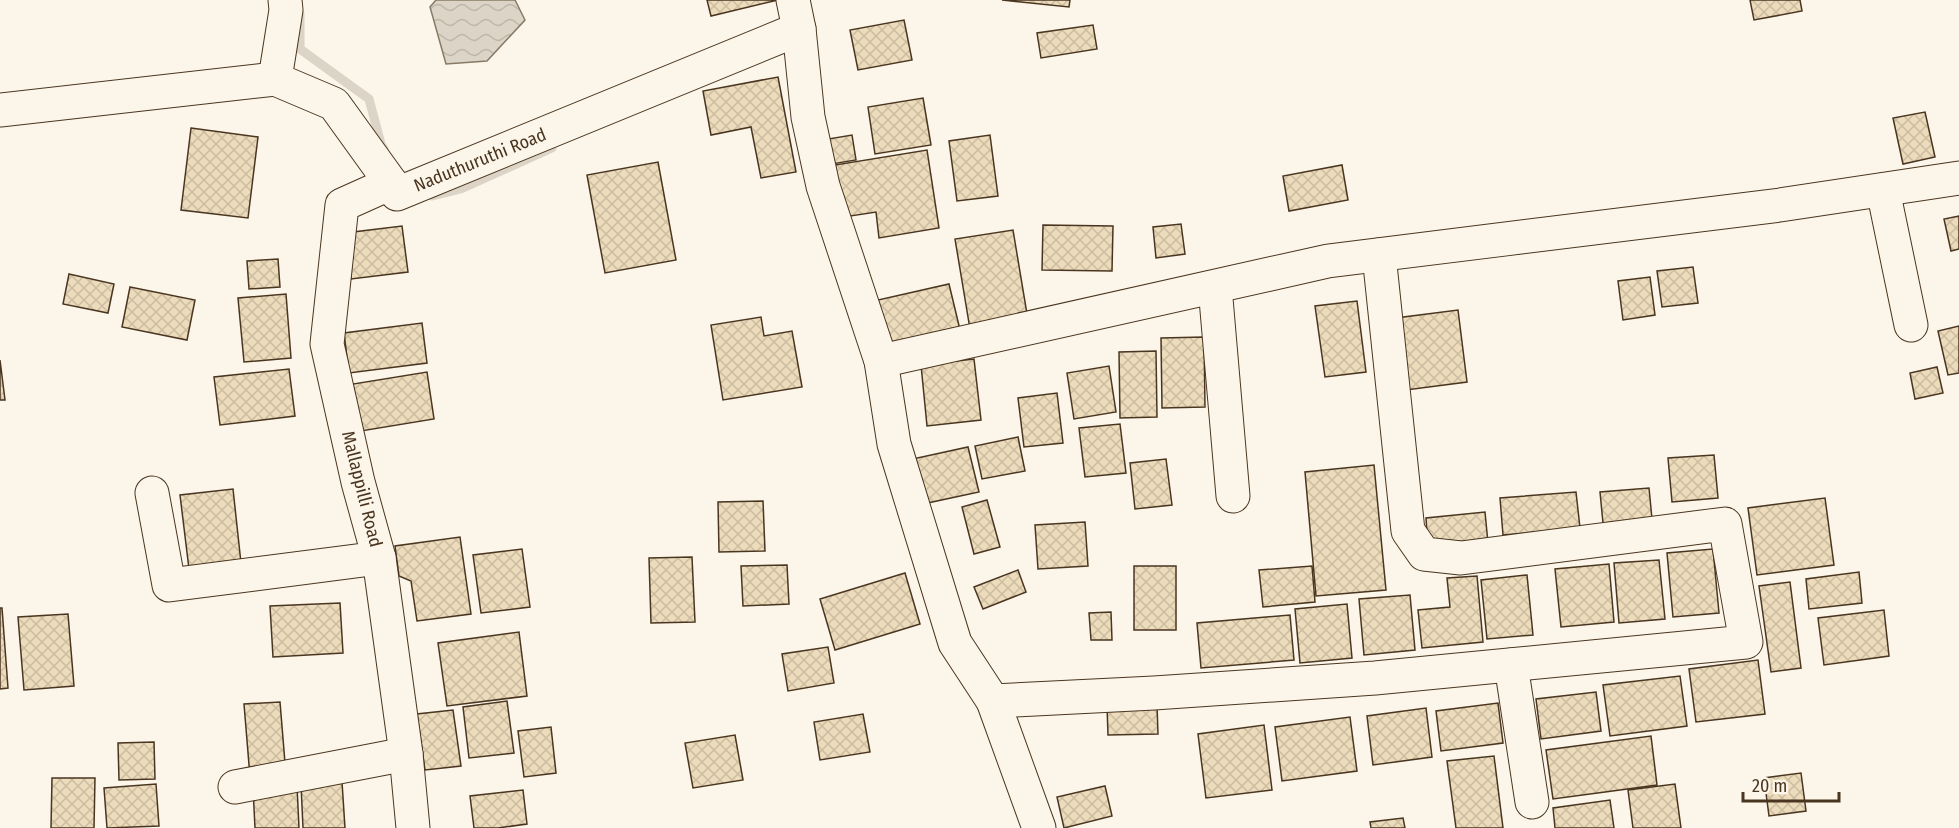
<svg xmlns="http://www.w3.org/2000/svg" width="1959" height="828" viewBox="0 0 1959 828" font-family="'Fira Sans Condensed',sans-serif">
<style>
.water{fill:url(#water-waves);stroke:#887966;stroke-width:1.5}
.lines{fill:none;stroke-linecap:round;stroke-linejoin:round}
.stream{stroke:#dcd4c6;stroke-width:9}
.building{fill:url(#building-cross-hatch);stroke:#4a3520;stroke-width:1.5}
.minor-casing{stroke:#4a3520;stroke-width:35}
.major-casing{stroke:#4a3520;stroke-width:35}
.minor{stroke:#fbf6e9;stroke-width:33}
.major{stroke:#fbf6e9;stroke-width:33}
.labels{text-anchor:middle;stroke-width:4.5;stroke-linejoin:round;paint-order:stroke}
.street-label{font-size:18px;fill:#4a3520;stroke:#fbf6e9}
</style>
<defs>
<pattern id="water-waves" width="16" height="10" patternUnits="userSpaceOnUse" patternTransform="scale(1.5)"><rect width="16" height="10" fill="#dcd4c6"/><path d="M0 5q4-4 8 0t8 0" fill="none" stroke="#beb7aa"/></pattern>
<pattern id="building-cross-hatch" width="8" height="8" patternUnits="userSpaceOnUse" patternTransform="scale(1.5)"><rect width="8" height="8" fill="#ecdcbc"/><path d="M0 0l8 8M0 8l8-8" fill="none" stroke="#ccbda1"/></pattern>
</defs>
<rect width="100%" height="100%" fill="#fbf6e9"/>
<polygon class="water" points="436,0 515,0 525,20 487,61 446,64 430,7"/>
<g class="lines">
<g class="stream">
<polyline points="300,14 300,49 369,99 381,144 384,149"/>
<polyline points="432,196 461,189 552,148"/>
</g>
</g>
<g class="building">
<polygon points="707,0 778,0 711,16"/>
<polygon points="1002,0 1070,0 1069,7"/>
<polygon points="1750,0 1800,0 1802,11 1754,20"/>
<polygon points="904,20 912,60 858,70 850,30"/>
<polygon points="1093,25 1097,49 1041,58 1037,33"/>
<polygon points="778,77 796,172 761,178 751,127 711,135 703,91"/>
<polygon points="923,98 931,145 875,154 868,107"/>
<polygon points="1925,112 1935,157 1903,164 1893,118"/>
<polygon points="191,128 258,137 248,218 181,210"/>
<polygon points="852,135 856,160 832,164 828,139"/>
<polygon points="990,135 998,196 957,201 949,141"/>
<polygon points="927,150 939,228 879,238 876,212 844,217 835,165"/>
<polygon points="658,162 676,260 605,273 587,175"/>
<polygon points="1342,165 1348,200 1289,211 1283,176"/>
<polygon points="1959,216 1959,249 1951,251 1944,219"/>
<polygon points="1181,224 1185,254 1156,258 1153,227"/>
<polygon points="1043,225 1113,226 1112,271 1042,270"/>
<polygon points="402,226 408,272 351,279 345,233"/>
<polygon points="1013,230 1029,326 971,335 955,239"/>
<polygon points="278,259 280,287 249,289 247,261"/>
<polygon points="1693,267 1698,303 1662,307 1657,271"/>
<polygon points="69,274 114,284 108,313 63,304"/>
<polygon points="1650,277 1655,315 1623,320 1618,281"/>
<polygon points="949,284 961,334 889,349 878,300"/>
<polygon points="130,287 195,300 187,340 122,327"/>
<polygon points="286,294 291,358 244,362 238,298"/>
<polygon points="1357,301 1366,372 1325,377 1315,306"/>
<polygon points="1458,310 1467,382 1406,390 1396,318"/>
<polygon points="761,317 764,336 792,331 802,387 723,400 711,325"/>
<polygon points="422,323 427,363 349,373 344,333"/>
<polygon points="1959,326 1959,373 1948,375 1938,331"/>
<polygon points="1204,337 1205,407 1162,408 1161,338"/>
<polygon points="1156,351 1157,417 1120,418 1119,352"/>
<polygon points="974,359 981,420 927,426 921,365"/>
<polygon points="0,360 5,400 0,400"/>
<polygon points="1109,366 1116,412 1074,419 1067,373"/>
<polygon points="1937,367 1943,393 1915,399 1910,373"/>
<polygon points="289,369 295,416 220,425 214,377"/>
<polygon points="427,372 434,419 361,431 353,384"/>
<polygon points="1057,393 1063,443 1024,447 1018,398"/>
<polygon points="1120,424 1126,473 1085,477 1079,428"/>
<polygon points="1018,437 1025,471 982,479 975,446"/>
<polygon points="968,447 979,492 918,505 908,460"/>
<polygon points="1714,455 1718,498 1672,502 1668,458"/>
<polygon points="1166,459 1172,505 1135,509 1130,463"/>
<polygon points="1374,465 1386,590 1316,596 1305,472"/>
<polygon points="1649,488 1652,519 1603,523 1600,492"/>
<polygon points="233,489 241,563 189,569 180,495"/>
<polygon points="1576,492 1580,528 1503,535 1500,498"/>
<polygon points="1825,498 1834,565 1757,575 1748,508"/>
<polygon points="987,500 1000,547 974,554 962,507"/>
<polygon points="763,501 765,551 719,552 718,502"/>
<polygon points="1485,512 1488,543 1428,549 1426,518"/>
<polygon points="1085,522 1088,566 1038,569 1035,525"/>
<polygon points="460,537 471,614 417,621 411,581 399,576 395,546"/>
<polygon points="522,549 530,607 481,613 473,555"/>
<polygon points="1713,549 1719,613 1673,617 1667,553"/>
<polygon points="692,557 695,622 651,623 649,558"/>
<polygon points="1659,560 1665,619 1619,623 1614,563"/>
<polygon points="1609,564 1614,622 1561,627 1555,569"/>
<polygon points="787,565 789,604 743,606 741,566"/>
<rect x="1134" y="566" width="42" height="64"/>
<polygon points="1312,566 1315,602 1263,607 1259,570"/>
<polygon points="1018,570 1026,592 983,609 974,587"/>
<polygon points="1859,572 1862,603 1809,609 1806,579"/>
<polygon points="905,573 920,624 835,650 820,599"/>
<polygon points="1527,575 1533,635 1487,639 1481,580"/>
<polygon points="1477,576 1483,642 1422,648 1418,610 1450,607 1447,578"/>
<polygon points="1790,582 1801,668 1771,672 1759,586"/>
<polygon points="1410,595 1415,650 1364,655 1359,599"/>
<polygon points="340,603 343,653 273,657 270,606"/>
<polygon points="1347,604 1352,658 1300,663 1295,609"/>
<polygon points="0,608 2,608 8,688 0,689"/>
<polygon points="1884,610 1889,656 1824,665 1818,618"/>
<polygon points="1111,612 1112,640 1091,640 1089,613"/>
<polygon points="68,614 74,686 24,690 18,617"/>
<polygon points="1290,615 1294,660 1201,668 1197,623"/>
<polygon points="519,632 527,696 447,706 438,643"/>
<polygon points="828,647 834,683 788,691 782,654"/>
<polygon points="1758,660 1765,714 1696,722 1689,669"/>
<polygon points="1680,676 1687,726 1610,736 1603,685"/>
<polygon points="1596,692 1601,731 1541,739 1536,699"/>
<polygon points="507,701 514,753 469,758 463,707"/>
<polygon points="280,702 286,775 250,777 244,704"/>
<polygon points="1498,703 1503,743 1441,751 1436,711"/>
<polygon points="1157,705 1158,734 1108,735 1107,706"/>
<polygon points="1426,708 1432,757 1373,765 1367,716"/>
<polygon points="453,710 461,766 425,770 417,714"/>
<polygon points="863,714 870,752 820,760 814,722"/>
<polygon points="1350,717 1357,771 1282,781 1275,727"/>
<polygon points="1264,725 1272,790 1206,798 1198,734"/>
<polygon points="551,727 556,773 524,777 518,731"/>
<polygon points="735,735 743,780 693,788 685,743"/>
<polygon points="1651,736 1657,785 1553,799 1546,750"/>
<polygon points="154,742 155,779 119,780 118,743"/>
<polygon points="1494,756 1503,828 1456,828 1447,761"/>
<polygon points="1801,773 1806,811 1769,816 1764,778"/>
<polygon points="52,778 95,778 94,828 51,828"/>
<polygon points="342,782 345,828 303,828 301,784"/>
<polygon points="156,784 159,826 107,828 104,788"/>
<polygon points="1675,784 1681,828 1633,828 1628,790"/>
<polygon points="297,786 299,828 255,828 253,788"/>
<polygon points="1105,786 1112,816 1064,828 1057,797"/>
<polygon points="523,790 527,824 498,828 474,828 470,796"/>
<polygon points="1610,800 1614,828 1555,828 1553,808"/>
<polygon points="1403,818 1405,828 1371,828 1370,822"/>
</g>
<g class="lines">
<g class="minor-casing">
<g id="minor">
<polyline points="285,0 286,10 275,79 334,104 391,183 398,192 397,194 799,29"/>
<polyline points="0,110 275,79"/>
<polyline points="391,183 342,205 327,344 358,482 379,558 406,754 413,828"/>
<polyline points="1883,190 1911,325"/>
<polyline points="1215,287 1233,496"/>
<polyline points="881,361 1328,261 1780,205 1959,178"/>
<polyline points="152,493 169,585 379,558"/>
<polyline points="1511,665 1532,802"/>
<polyline points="993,701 1154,693 1375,678 1746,642 1725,524 1461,558 1424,554 1408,531 1379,255"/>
<polyline points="235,787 406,754"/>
</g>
</g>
<g class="major-casing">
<polyline id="major" points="793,0 799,29 808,117 823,186 881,361 894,444 955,643 993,701 1039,828"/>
</g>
<use href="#minor" class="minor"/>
<use href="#major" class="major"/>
</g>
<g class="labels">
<g class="street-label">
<text transform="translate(480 160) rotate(-22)" y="6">Naduthuruthi Road</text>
<text transform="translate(362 489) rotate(76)" y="6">Mallappilli Road</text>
</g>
</g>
<path d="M1743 792v9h96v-9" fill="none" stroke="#4a3520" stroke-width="3"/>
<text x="1752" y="792" font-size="18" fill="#4a3520" stroke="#fbf6e9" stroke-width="4.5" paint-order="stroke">20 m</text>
</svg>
